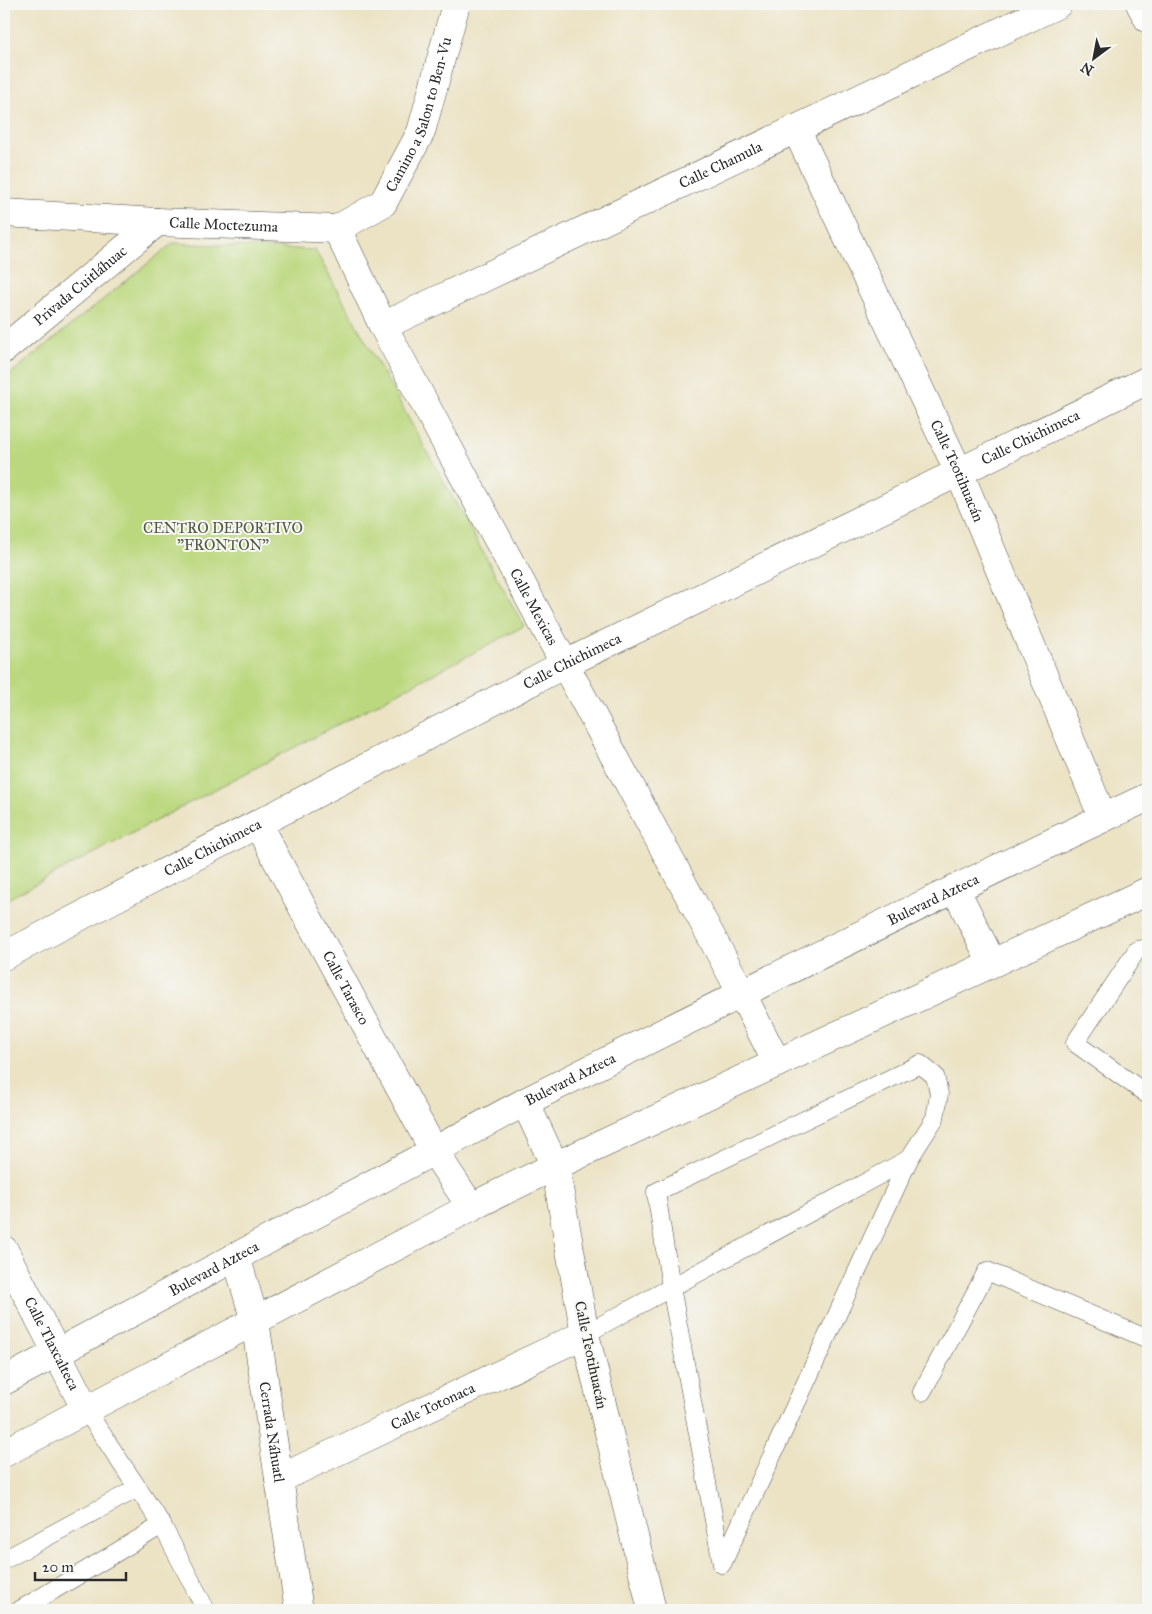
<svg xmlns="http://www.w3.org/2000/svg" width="1152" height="1614" viewBox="0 0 1152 1614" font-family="'IM FELL Great Primer',serif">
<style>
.green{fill:#bbd87e;stroke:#738254}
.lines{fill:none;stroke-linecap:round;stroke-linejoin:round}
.service-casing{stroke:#484742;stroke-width:19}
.minor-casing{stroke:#484742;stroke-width:29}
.tertiary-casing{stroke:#484742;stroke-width:29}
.service{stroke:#fff;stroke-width:18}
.minor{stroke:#fff;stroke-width:28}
.tertiary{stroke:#fff;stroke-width:28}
.labels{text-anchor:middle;stroke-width:4;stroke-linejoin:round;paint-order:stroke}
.street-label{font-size:15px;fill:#2b2b2b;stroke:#f6f6f2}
.park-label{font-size:15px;fill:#4f5640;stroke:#f6f6f2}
</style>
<rect width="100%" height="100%" fill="#f6f6f2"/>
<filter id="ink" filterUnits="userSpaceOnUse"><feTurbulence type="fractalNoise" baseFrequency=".02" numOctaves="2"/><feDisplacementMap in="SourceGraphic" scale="10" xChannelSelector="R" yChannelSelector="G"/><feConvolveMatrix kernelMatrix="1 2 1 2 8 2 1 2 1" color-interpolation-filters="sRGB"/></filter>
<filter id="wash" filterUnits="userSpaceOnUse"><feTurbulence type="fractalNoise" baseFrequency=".0096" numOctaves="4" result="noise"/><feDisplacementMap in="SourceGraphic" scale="20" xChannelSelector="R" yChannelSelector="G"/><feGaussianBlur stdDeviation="1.12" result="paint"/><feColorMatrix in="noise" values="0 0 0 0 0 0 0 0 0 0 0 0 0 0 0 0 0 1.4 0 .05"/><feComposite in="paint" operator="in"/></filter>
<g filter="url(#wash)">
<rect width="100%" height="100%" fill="#ece3c5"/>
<polygon class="green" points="173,243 315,250 524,626 4,901 4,379"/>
</g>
<g filter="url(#ink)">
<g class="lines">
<g class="service-casing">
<g id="service">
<polyline points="1148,948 1137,950 1075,1043 1148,1095"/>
<polygon points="920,1064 935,1076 939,1094 935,1118 909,1159 722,1564 671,1287 656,1192"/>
<polyline points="585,1334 909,1159"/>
<polyline points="922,1392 987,1271 1148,1339"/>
<polyline points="86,1410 162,1525 206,1610"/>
<polyline points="4,1560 138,1488"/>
<polyline points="20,1610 162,1525"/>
</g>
</g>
<g class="minor-casing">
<g id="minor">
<polyline points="1140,4 1148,19"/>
<path id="s1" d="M796,129l163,343 144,346"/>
<path id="s2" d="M4,213l153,9 180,7"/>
<path id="s3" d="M337,229l46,97 358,666 36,71"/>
<path id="s4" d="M337,229l46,-26 38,-71 35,-128"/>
<path id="s5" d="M383,326l675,-322"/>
<path id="s6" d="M4,349l153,-127"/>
<path id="s7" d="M258,825l176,326 37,56"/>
<polyline points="955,888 992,963"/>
<path id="s8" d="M4,956l561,-292 583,-284"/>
<path id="s9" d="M4,1250l82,160"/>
<path id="s10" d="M236,1256l19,65 44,289"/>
<path id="s11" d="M4,1381l521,-279"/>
<polyline points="4,1453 471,1207 555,1166"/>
<path id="s12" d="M279,1479l306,-145"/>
</g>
</g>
<g class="tertiary-casing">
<g id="tertiary">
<polyline points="555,1166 1148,891"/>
<path id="s13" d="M652,1610l-67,-276 -30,-168 -30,-64c206,-104 414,-207 623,-305"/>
</g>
</g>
<use href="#service" class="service"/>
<use href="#minor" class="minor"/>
<use href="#tertiary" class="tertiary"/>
</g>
</g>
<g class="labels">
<g class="street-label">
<text dy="5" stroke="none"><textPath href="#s4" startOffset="149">Camino a Salon to Ben-Vu</textPath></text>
<text dy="5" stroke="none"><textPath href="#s5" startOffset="374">Calle Chamula</textPath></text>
<text dy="5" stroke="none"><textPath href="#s2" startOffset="220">Calle Moctezuma</textPath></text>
<text dy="5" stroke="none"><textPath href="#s6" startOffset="99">Privada Cuitláhuac</textPath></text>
<text dy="5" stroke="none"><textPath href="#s8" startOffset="1150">Calle Chichimeca</textPath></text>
<text dy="5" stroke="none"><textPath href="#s1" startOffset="378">Calle Teotihuacán</textPath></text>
<text dy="5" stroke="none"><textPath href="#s3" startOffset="426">Calle Mexicas</textPath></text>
<text dy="5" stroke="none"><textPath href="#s8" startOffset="640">Calle Chichimeca</textPath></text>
<text dy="5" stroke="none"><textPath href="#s8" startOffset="235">Calle Chichimeca</textPath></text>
<text dy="5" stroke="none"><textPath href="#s13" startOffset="981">Bulevard Azteca</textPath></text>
<text dy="5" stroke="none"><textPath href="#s7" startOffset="185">Calle Tarasco</textPath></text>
<text dy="5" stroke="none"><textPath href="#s13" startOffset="576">Bulevard Azteca</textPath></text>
<text dy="5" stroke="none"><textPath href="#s11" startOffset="238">Bulevard Azteca</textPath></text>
<text dy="5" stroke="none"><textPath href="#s9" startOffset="105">Calle Tlaxcalteca</textPath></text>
<text transform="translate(591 1355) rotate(78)" y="5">Calle Teotihuacán</text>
<text dy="5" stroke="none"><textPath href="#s12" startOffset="170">Calle Totonaca</textPath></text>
<text dy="5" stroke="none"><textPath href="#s10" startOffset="180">Cerrada Náhuatl</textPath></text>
</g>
<g class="park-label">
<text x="223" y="533">CENTRO DEPORTIVO<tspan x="223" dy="17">"FRONTON"</tspan></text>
</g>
</g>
<rect width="1152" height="1614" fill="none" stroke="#f6f6f2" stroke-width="20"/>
<g transform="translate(1094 58) rotate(212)" stroke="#f6f6f2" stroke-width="4" paint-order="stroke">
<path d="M0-4L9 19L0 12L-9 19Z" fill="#2b2b2b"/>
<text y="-8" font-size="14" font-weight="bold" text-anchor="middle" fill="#2b2b2b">N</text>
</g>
<path d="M35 1572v8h91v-8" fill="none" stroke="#2b2b2b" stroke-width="2.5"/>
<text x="42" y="1572" font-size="15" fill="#2b2b2b" stroke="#f6f6f2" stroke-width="4" paint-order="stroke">20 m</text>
</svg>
